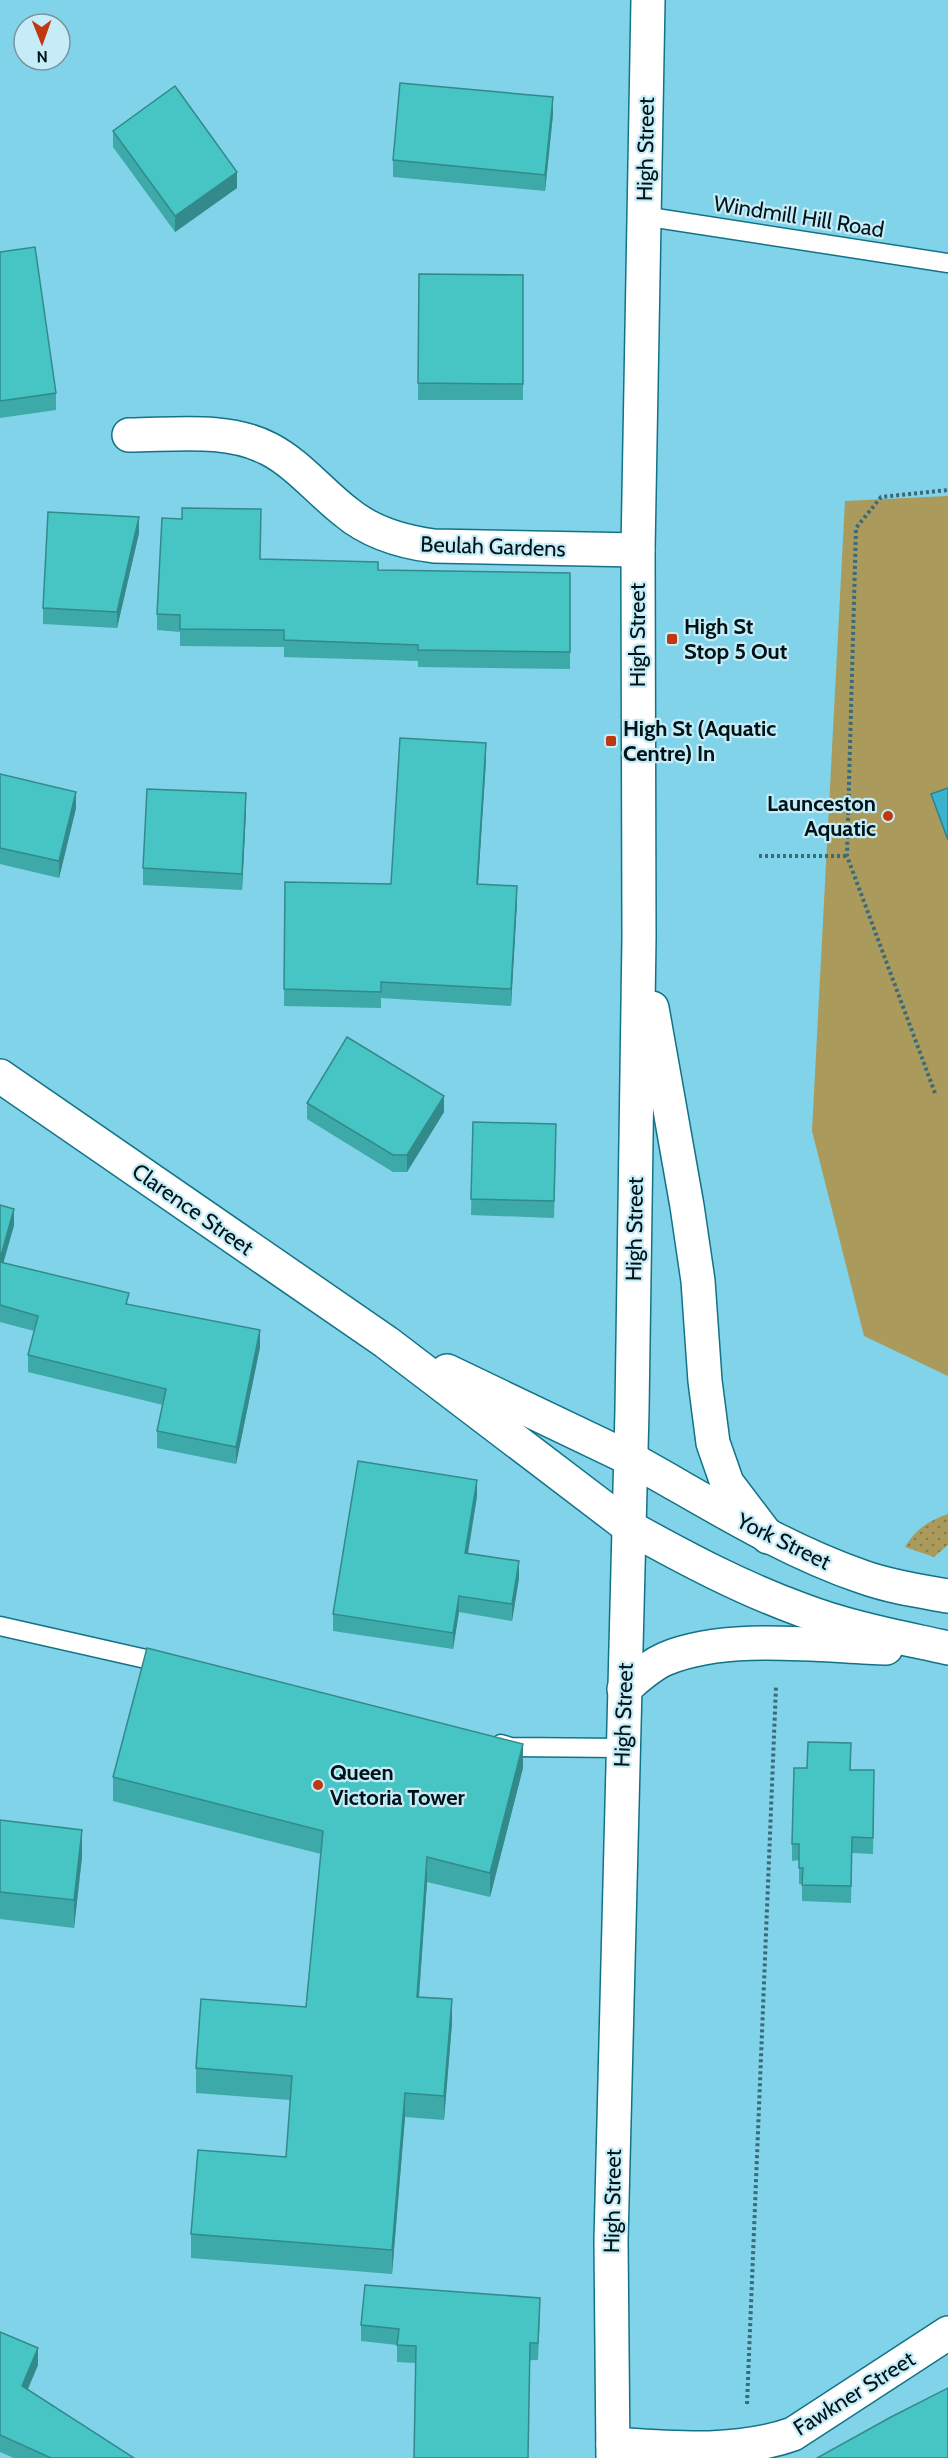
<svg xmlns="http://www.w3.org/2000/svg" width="948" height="2458" viewBox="0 0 948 2458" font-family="Cabin,sans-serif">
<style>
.grass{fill:#aa9a5c}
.park{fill:url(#park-dots)}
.water{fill:#3bb3cc;stroke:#298396;stroke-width:1.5}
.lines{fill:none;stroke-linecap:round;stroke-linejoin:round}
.lane-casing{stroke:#137386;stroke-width:21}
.street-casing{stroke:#137386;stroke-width:36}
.secondary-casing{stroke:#137386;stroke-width:36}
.path{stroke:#3b6b78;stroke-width:4;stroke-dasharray:3 3;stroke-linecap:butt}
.lane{stroke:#fff;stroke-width:18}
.street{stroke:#fff;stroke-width:33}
.secondary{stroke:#fff;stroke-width:33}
.wall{fill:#3da9a9}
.shaded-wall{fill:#328a8a}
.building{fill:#47c5c5;stroke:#328a8a;stroke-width:1.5}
.poi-dot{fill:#c03710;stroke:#c6edf7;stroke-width:2}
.labels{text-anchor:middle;stroke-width:4.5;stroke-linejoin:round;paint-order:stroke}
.street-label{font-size:22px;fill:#001319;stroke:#c6edf7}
.poi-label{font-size:22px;font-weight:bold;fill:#001319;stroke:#c6edf7;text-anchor:start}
</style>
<defs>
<pattern id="park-dots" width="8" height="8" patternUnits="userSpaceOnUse" patternTransform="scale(1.5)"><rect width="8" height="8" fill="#aa9a5c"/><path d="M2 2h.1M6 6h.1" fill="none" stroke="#887c4b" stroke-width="1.8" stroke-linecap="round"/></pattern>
</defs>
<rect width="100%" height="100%" fill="#80d3e8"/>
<polygon class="grass" points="948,496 948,1376 864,1336 812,1131 845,501"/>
<path class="park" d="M948,1514v31l-14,12 -29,-10c11,-18 23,-26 43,-33z"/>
<polygon class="water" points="948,788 948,840 931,794"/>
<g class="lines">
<g class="lane-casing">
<g id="lane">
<polyline points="643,216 948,263"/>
<polyline points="0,1626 168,1664"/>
<polyline points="501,1744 511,1747 622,1748"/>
</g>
</g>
<g class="street-casing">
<g id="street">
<path d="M129,435c45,0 98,-8 140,14 29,15 51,43 77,63 25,21 57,30 88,34l204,4"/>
<polyline points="0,1076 386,1342 629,1527"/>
<polyline points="447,1371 631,1459"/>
<path d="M613,2444c59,4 124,10 180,-10l155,-101"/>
</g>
</g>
<g class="secondary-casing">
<g id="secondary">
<polyline points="652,1008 687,1206 698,1281 705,1381 713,1443 727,1483 768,1537"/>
<path d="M631,1459c76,42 150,90 232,118 28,10 57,14 85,19"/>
<path d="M629,1527c56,31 112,61 173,83 47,18 97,27 146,38"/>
<path d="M624,1689c13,-11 25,-23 41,-30 62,-26 155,-13 221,-11"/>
<polyline points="613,2458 611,2240 632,1410 639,938 638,550 648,0"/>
</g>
</g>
<g class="path">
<polyline points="759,856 847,856"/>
<polyline points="935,1093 847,856 856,528 881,497 948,490"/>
<polyline points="747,2404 776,1686"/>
</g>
<use href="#lane" class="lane"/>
<use href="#street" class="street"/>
<use href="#secondary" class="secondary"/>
</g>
<g class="wall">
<polygon points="553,114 545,191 393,177 393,160"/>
<polygon points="113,131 237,188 175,232 113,147"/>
<polygon points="0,252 56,393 56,410 0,418"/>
<polygon points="419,274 523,275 523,400 418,400"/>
<polygon points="139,533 117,628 43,624 43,608"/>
<polygon points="260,559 378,570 570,573 570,669 418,667 418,661 284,657 284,647 180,646 180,632 157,630 157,614"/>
<polygon points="486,760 478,884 517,902 511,1006 381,998 381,1008 284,1006 285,882 391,884"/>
<polygon points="0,774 76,808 59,878 0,864"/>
<polygon points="246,810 242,890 143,885 143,868"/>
<polygon points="307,1103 444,1112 407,1172 393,1172 307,1119"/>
<polygon points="473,1122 556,1140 554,1218 471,1215"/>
<polygon points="0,1205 14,1225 3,1263 260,1347 236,1464 157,1448 157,1431 163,1405 28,1372 28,1355 34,1331 0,1322"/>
<polygon points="477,1496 468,1554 519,1578 512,1621 459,1612 453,1649 333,1631 333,1614"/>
<polygon points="523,1768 490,1897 427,1882 419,1997 452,2023 444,2120 405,2117 392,2274 191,2258 191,2234 286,2157 290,2100 196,2093 196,2068 306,2007 321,1854 113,1801 113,1777"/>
<polygon points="850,1770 874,1786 873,1854 852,1853 851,1903 802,1901 802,1884 799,1884 799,1860 792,1861 792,1844"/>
<polygon points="0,1820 82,1857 74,1928 0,1919"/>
<polygon points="540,2314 538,2360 415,2363 397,2362 397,2345 361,2341 361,2325"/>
<polygon points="0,2332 38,2365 28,2389 134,2458 14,2458 0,2452"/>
</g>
<g class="shaded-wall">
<polygon points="553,97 553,114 545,191 545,175"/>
<polygon points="237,172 237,188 175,232 175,216"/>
<polygon points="139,517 139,533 117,628 117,612"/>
<polygon points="486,743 486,760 477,900 477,884"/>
<polygon points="76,792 76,808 59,878 59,861"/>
<polygon points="246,793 246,810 242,890 242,874"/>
<polygon points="517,886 517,902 511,1006 511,989"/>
<polygon points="444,1096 444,1112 407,1172 407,1155"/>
<polygon points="14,1209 14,1225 0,1275 0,1259"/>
<polygon points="260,1330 260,1347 236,1464 236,1447"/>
<polygon points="477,1480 477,1496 465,1570 465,1553"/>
<polygon points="519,1561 519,1578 512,1621 512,1604"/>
<polygon points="459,1596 459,1612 453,1649 453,1633"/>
<polygon points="523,1744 523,1768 490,1897 490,1873"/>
<polygon points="82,1830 82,1857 74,1928 74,1900"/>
<polygon points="427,1857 427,1882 417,2021 417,1997"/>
<polygon points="452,1999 452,2023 444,2120 444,2096"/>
<polygon points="405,2093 405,2117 392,2274 392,2250"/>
<polygon points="38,2348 38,2365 22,2402 22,2386"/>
</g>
<g class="building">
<polygon points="400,83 553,97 545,175 393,160"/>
<polygon points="175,86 237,172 175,216 113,131"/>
<polygon points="35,247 56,393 0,401 0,252"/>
<polygon points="419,274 523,275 523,384 418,383"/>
<polygon points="182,508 261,509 260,559 378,562 378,570 570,573 570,652 418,650 418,645 284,640 284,630 180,629 180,615 157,614 162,518 182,519"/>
<polygon points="48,512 139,517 117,612 43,608"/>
<polygon points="400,738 486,743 477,884 517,886 511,989 381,982 381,992 284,989 285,882 391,884"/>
<polygon points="0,774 76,792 59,861 0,848"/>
<polygon points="147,789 246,793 242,874 143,868"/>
<polygon points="347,1037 444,1096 407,1155 393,1155 307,1103"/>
<polygon points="473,1122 556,1124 554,1201 471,1199"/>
<polygon points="0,1205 14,1209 0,1259"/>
<polygon points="0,1262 129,1293 126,1304 260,1330 236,1447 157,1431 166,1389 28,1355 38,1316 0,1305"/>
<polygon points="358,1461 477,1480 465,1553 519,1561 512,1604 459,1596 453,1633 333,1614"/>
<polygon points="147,1648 523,1744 490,1873 427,1857 417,1997 452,1999 444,2096 405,2093 392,2250 191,2234 198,2150 286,2157 292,2076 196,2068 201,1999 306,2007 323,1831 113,1777"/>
<polygon points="808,1742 851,1743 850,1770 874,1770 873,1838 852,1837 851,1886 802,1885 803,1868 799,1868 799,1844 792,1844 794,1768 807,1768"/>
<polygon points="0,1820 82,1830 74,1900 0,1892"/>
<polygon points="365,2285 540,2298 538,2343 530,2343 528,2458 414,2458 416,2346 397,2345 399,2329 361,2325"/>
<polygon points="0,2332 38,2348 22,2386 134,2458 51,2458 0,2435"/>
<polygon points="948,2388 948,2458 817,2458 891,2417"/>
</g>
<g class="poi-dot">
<rect x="666" y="633" width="12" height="12" rx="3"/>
<rect x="605" y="735" width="12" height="12" rx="3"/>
<circle cx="888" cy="816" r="6"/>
<circle cx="318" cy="1785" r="6"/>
</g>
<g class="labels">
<g class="street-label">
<text transform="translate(645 149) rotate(-89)" y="8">High Street</text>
<text transform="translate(799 216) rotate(9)" y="8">Windmill Hill Road</text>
<text transform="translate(493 546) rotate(2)" y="8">Beulah Gardens</text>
<text transform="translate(637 635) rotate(-90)" y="8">High Street</text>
<text transform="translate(193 1209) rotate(35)" y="8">Clarence Street</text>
<text transform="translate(634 1229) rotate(-89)" y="8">High Street</text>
<text transform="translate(784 1541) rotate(26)" y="8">York Street</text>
<text transform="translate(623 1715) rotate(-88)" y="8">High Street</text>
<text transform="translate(612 2201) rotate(-89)" y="8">High Street</text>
<text transform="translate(854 2393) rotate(-32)" y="8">Fawkner Street</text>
</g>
<g class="poi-label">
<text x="684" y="634">High St<tspan x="684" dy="25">Stop 5 Out</tspan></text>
<text x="623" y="736">High St (Aquatic<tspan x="623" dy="25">Centre) In</tspan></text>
<text x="876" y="811" text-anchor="end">Launceston<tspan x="876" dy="25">Aquatic</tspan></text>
<text x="330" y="1780">Queen<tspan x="330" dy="25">Victoria Tower</tspan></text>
</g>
</g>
<g transform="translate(42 42) rotate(179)"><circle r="28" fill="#c6edf7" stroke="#77969e" stroke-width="1.5"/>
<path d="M0-4.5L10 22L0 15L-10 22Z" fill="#c03710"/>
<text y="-9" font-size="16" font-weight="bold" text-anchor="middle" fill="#001319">N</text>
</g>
</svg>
